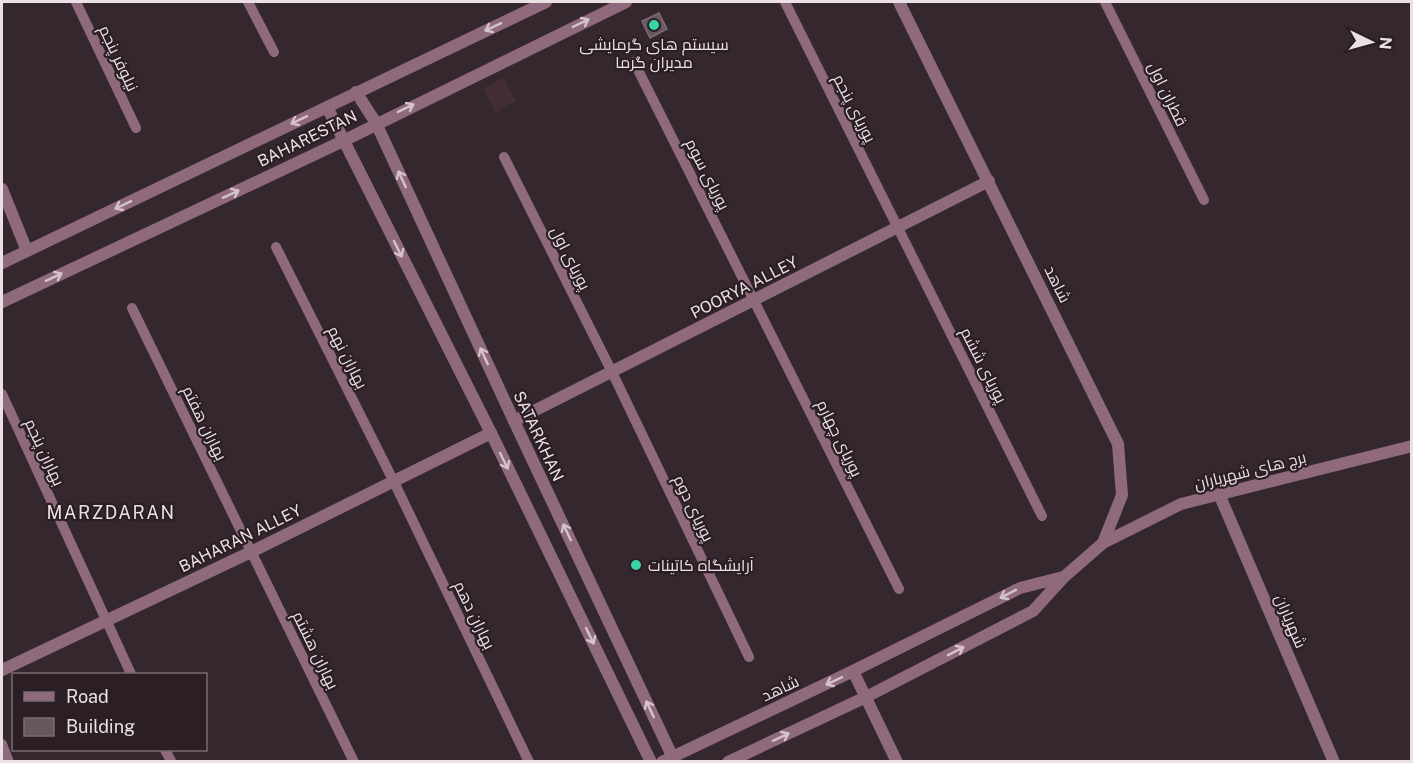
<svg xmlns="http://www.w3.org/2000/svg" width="1413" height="763" viewBox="0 0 1413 763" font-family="'Public Sans',Cairo,sans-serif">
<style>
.built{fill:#422d37}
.building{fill:#67575f;stroke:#7d6c74;stroke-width:1.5}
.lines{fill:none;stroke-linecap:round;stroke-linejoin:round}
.service{stroke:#8f6a7c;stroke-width:10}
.minor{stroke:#8f6a7c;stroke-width:12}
.tertiary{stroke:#8f6a7c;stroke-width:12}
.oneway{stroke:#d4c3cb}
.poi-dot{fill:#36d4a6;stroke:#2b1e24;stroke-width:2}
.labels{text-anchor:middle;stroke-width:4.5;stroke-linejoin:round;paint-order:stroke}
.poi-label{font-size:16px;fill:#ebe1e5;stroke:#2b1e24}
.street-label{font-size:16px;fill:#ebe1e5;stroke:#2b1e24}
.neighbourhood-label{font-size:18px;letter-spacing:1.5px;fill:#ebe1e5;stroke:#2b1e24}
</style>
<rect width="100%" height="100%" fill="#35272e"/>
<polygon class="built" points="503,77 516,101 496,113 483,89"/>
<polygon class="building" points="659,13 667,29 650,38 642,21"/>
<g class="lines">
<g class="service">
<polyline points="76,2 136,128"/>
<polyline points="248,2 274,52"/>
<polyline points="785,2 1042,516"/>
<polyline points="1105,2 1204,200"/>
<polyline points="634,62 899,589"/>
<polyline points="504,157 612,372 749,657"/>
<polyline points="276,247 394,482 529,762"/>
<polyline points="132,308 354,762"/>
<polyline points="2,394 131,674"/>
<polyline points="2,744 9,762"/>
<polyline points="165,750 171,761"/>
</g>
<g class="minor">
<polyline points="2,189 27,251"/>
<polyline points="514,421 989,181"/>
<polyline points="1219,494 1334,762"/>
<polyline points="1103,543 1181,504 1412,446"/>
<polyline points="2,670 251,552 491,433"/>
<polyline points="853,671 897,762"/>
<polyline points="662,762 853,671 1020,588 1063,577"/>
<polyline points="728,762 866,697 1033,611 1064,577 1103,543 1122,495 1118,444 899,2"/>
</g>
<g class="tertiary">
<polyline points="356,92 376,123 514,421 675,762"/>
<polyline points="327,107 491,433 651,762"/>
<polyline points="2,263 546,2"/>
<polyline points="2,302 343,141 626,2"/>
</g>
</g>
<defs><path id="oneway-shaft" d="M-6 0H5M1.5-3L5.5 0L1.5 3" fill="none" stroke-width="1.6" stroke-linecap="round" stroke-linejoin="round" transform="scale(1.5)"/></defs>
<g class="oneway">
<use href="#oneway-shaft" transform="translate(581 23) rotate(-26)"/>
<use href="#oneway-shaft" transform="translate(493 27) rotate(155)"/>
<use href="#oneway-shaft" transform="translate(406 108) rotate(-26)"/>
<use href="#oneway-shaft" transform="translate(299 120) rotate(154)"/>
<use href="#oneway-shaft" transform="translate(402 179) rotate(-115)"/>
<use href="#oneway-shaft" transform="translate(231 194) rotate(-25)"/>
<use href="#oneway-shaft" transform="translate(123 205) rotate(154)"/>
<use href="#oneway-shaft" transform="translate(398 249) rotate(63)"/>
<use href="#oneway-shaft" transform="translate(54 277) rotate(-25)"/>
<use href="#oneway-shaft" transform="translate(484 356) rotate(-115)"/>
<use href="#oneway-shaft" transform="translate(504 461) rotate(64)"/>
<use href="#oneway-shaft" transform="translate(567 532) rotate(-115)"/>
<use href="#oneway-shaft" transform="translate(1008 594) rotate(153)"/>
<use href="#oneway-shaft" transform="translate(590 636) rotate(64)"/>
<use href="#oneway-shaft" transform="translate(956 651) rotate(-27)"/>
<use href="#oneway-shaft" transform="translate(834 681) rotate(155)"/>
<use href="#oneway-shaft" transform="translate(650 709) rotate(-115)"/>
<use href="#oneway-shaft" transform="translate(781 737) rotate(-25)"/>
</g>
<g class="poi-dot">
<circle cx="654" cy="25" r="6"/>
<circle cx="636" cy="565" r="6"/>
</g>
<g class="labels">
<g class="poi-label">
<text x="654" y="50">سیستم های گرمایشی<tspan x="654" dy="18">مدیران گرما</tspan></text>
<text x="648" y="571" text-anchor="start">آرایشگاه کاتینات</text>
</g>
<g class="street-label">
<text transform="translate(119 58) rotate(65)" y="6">نیلوفر پنجم</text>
<text transform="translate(1168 94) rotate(64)" y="6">قطران اول</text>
<text transform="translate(855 108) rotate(63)" y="6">پوریای پنجم</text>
<text transform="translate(307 138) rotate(-26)" y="6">BAHARESTAN</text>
<text transform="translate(708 174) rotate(63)" y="6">پوریای سوم</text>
<text transform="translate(571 258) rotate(63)" y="6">پوریای اول</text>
<text transform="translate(1058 284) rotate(64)" y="6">شاهد</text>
<text transform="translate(744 287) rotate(-27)" y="6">POORYA ALLEY</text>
<text transform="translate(348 357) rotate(63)" y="6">بهاران نهم</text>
<text transform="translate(984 365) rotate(63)" y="6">پوریای ششم</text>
<text transform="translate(205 423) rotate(64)" y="6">بهاران هفتم</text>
<text transform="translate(539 436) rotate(65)" y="6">SATARKHAN</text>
<text transform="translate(840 438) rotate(64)" y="6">پوریای چهارم</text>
<text transform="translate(45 452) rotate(65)" y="6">بهاران پنجم</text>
<text transform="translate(1250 470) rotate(-14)" y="6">برج های شهریاران</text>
<text transform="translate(694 508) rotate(64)" y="6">پوریای دوم</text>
<text transform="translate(240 538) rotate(-26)" y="6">BAHARAN ALLEY</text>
<text transform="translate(475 615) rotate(64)" y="6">بهاران دهم</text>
<text transform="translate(1291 621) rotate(67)" y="6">شهریاران</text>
<text transform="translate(316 650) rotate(64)" y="6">بهاران هشتم</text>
<text transform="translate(780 688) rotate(-25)" y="6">شاهد</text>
</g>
<g class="neighbourhood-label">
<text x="111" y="519">MARZDARAN</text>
</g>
</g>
<rect width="1413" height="763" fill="none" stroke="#ebe1e5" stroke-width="6"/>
<rect x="12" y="673" width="195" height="78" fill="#2b1e24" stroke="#786c71" stroke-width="1.5"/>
<rect x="24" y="692" width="30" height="9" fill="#8f6a7c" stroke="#786c71" stroke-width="1.5"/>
<text x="66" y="703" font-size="18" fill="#ebe1e5">Road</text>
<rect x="24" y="718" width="30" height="18" fill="#67575f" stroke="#786c71" stroke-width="1.5"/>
<text x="66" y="733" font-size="18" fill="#ebe1e5">Building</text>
<g transform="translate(1371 42) rotate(95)" stroke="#2b1e24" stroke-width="4.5" paint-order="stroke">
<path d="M0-4.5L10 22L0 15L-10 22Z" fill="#ebe1e5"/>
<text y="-9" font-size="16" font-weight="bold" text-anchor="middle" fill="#ebe1e5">N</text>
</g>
</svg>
